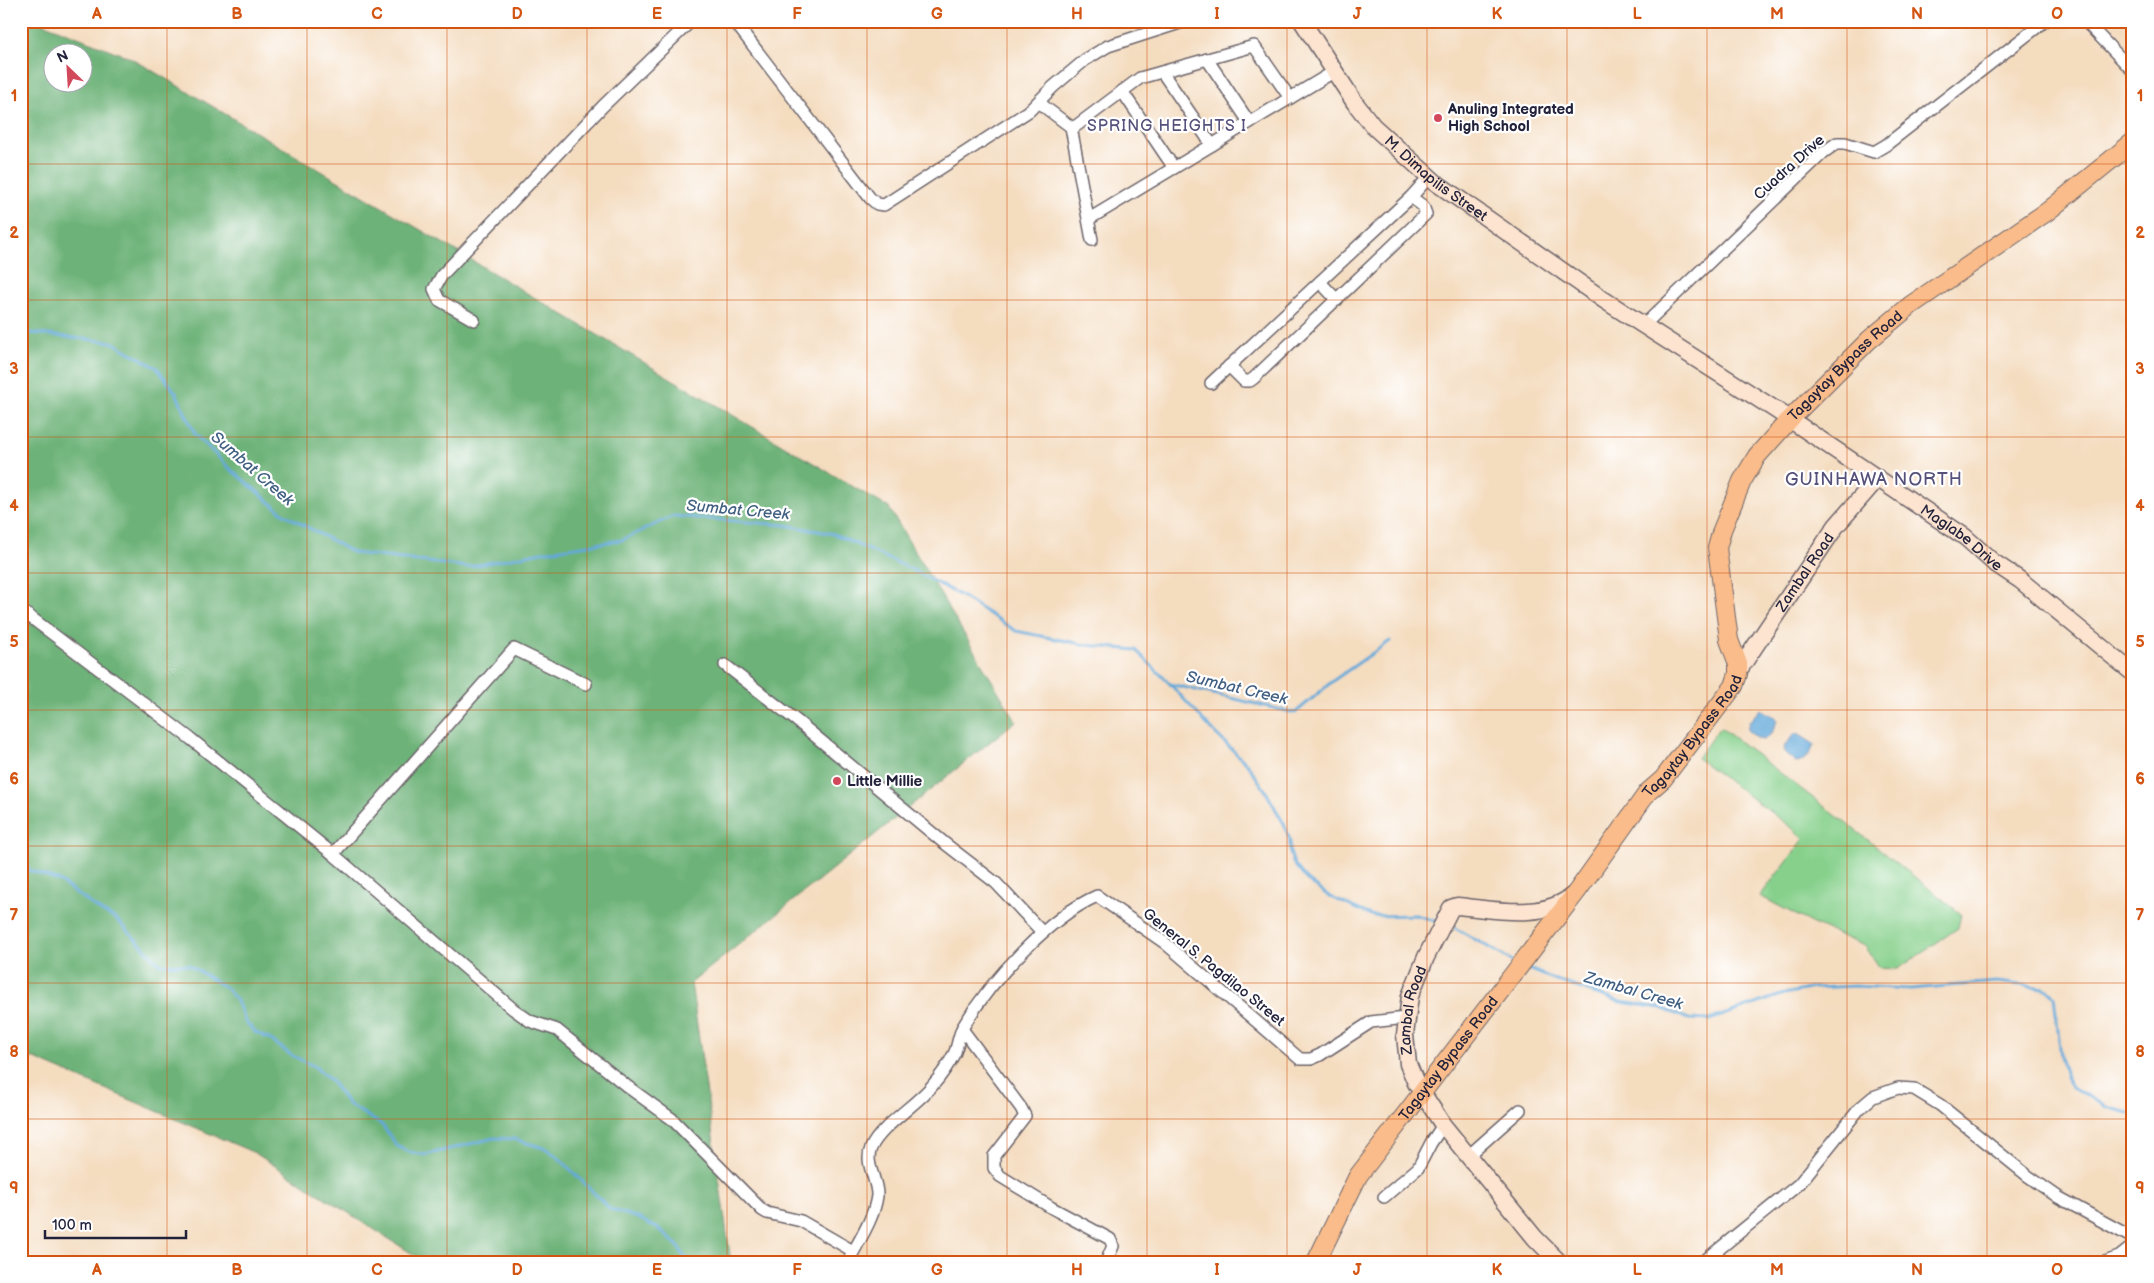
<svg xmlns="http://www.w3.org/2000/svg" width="2154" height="1283" viewBox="0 0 2154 1283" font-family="'Balsamiq Sans',sans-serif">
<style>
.green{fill:#87d08c;stroke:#547964}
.forest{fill:#6db278;stroke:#486a5a;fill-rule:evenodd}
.water{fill:#64a9d9;stroke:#43668a}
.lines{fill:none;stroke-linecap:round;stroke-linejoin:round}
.stream{stroke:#64a9d9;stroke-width:3}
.street-casing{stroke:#6c6369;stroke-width:14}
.secondary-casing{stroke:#6c6369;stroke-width:19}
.primary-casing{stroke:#6c6369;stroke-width:20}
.street{stroke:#fff;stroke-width:11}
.secondary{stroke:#fde4d0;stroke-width:16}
.primary{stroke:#f9bc8a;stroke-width:18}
.grid{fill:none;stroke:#d45411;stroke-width:1;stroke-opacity:0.55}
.poi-dot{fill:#d1495b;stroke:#fff;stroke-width:2}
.labels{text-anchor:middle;stroke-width:4.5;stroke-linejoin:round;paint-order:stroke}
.poi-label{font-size:15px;font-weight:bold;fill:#22223b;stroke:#fff;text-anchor:start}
.street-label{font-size:15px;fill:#22223b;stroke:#fff}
.neighbourhood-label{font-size:16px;letter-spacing:1px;fill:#56517b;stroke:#fff}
.water-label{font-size:16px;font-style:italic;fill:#405f82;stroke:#fff}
.quarter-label{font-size:18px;letter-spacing:1px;fill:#56517b;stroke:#fff}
.neatline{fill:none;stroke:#d45411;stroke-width:2}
.grid-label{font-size:16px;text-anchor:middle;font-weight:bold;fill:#d45411}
</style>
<rect width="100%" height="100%" fill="#fff"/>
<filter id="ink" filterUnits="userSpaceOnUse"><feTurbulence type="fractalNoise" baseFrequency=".02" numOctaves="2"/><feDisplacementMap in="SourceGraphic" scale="10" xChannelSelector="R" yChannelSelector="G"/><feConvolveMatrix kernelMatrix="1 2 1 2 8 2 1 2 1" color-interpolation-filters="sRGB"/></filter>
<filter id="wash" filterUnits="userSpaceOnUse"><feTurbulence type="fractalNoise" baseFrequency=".0096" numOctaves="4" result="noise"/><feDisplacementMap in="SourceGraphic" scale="20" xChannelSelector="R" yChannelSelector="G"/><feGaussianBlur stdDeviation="1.12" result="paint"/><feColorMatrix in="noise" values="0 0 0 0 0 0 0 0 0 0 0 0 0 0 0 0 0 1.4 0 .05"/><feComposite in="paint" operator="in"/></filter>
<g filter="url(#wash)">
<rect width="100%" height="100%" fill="#f4dcbf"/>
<polygon class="green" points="1720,727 1872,843 1961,914 1958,928 1898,969 1880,968 1865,946 1813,924 1760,896 1804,839 1792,828 1697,758"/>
<path class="forest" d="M21,21h16l94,37 758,450 127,213 -325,262 40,279h-306l-170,-109 -234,-100zM52,52h30v30h-30z"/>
<g class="water">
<polygon points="1760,709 1775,717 1777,721 1772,733 1763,740 1758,739 1747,730 1749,722"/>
<path d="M1794,734h4l16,10c-1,7 -10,18 -17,19l-12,-10 -1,-6z"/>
</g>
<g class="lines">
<g class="stream">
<polyline points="21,332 112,342 157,368 176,393 195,434 229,468 284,514 354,553 468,567 541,552 622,540 673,516 785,525 834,534 911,569 963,597 1016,631 1086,645 1136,650 1170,684 1295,713 1334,680 1390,641"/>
<polyline points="1171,685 1214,732 1248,765 1265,790 1284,824 1290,840 1290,853 1294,864 1306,879 1330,897 1373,916 1416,915 1439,922"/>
<path d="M21,828c6,17 -1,25 8,42l30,11 42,30 15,8 44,45 29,1 37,23 11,13 8,20 10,11 16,8 20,15 23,11 16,14 18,24 34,21 15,21 12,6 16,3 69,-17 20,1 33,10 14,11 49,49 28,9 19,10 19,16 13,18"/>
<polyline points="1448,924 1516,963"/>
<polyline points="1526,968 1564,983 1621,1002 1661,1008 1689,1019 1709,1020 1784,994 1813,988 1855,986 1910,989 1997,982 2045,988 2054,996 2061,1057 2066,1077 2073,1088 2107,1107 2133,1114"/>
</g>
</g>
</g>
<g filter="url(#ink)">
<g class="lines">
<g class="street-casing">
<g id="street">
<polyline points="734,21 870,198 877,204 884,205 1029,111 1053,87 1085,60 1108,46 1186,21"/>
<polyline points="2085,21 2133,71"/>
<polyline points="1207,59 1249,122"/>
<polyline points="1162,72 1212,145"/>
<polyline points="1122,91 1174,168"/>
<polyline points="1038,102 1071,127 1092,240"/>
<polyline points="1072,129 1140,78 1254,46 1290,98"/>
<polyline points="1089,219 1335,71"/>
<polyline points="1320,282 1337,300"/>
<polyline points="474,320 439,300 434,289 442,275 603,106 691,21"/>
<polyline points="1643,326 1824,152 1837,143 1845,143 1874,152 1886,145 2045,21"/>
<polyline points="1229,366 1244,381 1250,381 1254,378 1426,214 1423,206 1411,197"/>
<polyline points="1211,383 1411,197 1429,177"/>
<polyline points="21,610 191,739 333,854 513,1009 530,1021 557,1030 628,1087 672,1119 762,1210 767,1213 801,1221 853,1251"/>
<polyline points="725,665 797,721 943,842 996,883 1042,932"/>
<polyline points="333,854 514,649 586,684"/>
<polyline points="962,1029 1021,1108 1025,1116 994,1156 994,1168 1000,1176 1052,1208 1110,1239 1113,1246 1106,1262"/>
<polyline points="1467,1157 1520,1110"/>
<polyline points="1384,1197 1418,1168 1431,1143 1443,1125"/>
<path d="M848,1262c10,-20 26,-43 29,-66 1,-16 -13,-32 -6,-48 9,-21 45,-43 61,-62 9,-10 17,-22 23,-34 3,-8 4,-18 8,-25 27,-46 86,-110 134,-131l68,47 135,116h11l9,-4 51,-33 35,-4"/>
<polyline points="1703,1262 1799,1184 1860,1108 1873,1097 1898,1088 1914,1089 1940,1105 2028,1176 2058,1197 2133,1238"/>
<polyline points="2105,1262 2119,1257 2133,1246"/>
</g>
</g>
<g class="secondary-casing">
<g id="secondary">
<path id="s1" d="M1302,21l53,82 18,23 62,56 169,118 175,112 186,125 28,25 27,18 113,93"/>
<path id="s2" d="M1739,670l97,-144 41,-47"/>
<path id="s3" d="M1559,1262l-24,-24 -92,-113 -27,-42 -8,-19 -3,-29 5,-39 16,-39 25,-49 6,-2c36,3 86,15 116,-11"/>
</g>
</g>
<g class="primary-casing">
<g id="primary">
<path id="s4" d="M1316,1262l42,-86 220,-286 70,-98 15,-13 71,-93 4,-12v-10l-9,-24 -12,-92 5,-18 20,-49 15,-25 33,-37 79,-79 42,-35 137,-94 85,-69"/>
</g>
</g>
<use href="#street" class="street"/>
<use href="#secondary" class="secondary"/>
<use href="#primary" class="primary"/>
</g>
</g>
<path class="grid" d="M167,21v1241M307,21v1241M447,21v1241M587,21v1241M727,21v1241M867,21v1241M1007,21v1241M1147,21v1241M1287,21v1241M1427,21v1241M1567,21v1241M1707,21v1241M1847,21v1241M1987,21v1241M21,164h2112M21,300h2112M21,437h2112M21,573h2112M21,710h2112M21,846h2112M21,983h2112M21,1119h2112"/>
<g class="poi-dot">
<circle cx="1438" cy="118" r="5"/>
<circle cx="837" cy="781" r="5"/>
</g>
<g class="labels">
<g class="poi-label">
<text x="1448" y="114">Anuling Integrated<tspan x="1448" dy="17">High School</tspan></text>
<text x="847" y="786">Little Millie</text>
</g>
<g class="street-label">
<text transform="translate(1789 167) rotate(-42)" y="5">Cuadra Drive</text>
<text dy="5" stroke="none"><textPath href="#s1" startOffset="209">M. Dimapilis Street</textPath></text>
<text dy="5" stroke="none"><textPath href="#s4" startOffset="1082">Tagaytay Bypass Road</textPath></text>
<text dy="5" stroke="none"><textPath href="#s1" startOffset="846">Maglabe Drive</textPath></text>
<text dy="5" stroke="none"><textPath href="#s2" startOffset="118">Zambal Road</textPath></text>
<text dy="5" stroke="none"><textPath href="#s4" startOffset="649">Tagaytay Bypass Road</textPath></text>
<text transform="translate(1214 967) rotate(39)" y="5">General S. Pagdilao Street</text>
<text dy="5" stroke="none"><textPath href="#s3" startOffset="305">Zambal Road</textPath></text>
<text dy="5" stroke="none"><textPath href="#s4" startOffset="244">Tagaytay Bypass Road</textPath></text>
</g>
<g class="neighbourhood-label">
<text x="1167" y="131">SPRING HEIGHTS I</text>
</g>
<g class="water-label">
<text transform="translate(253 468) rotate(41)" y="6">Sumbat Creek</text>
<text transform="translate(738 509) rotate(5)" y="6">Sumbat Creek</text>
<text transform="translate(1237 687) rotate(13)" y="6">Sumbat Creek</text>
<text transform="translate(1634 990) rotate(16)" y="6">Zambal Creek</text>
</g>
<g class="quarter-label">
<text x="1874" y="485">GUINHAWA NORTH</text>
</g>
</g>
<rect width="2154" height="1283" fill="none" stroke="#fff" stroke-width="55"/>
<g transform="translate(68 68) rotate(335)"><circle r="24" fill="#ffffff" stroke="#a7a7b1"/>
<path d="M0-4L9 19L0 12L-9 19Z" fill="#d1495b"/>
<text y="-8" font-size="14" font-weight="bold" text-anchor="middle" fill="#22223b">N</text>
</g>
<path d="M45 1230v8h141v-8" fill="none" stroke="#22223b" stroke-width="2.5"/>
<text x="52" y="1230" font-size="15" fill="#22223b" stroke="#ffffff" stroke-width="4" paint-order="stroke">100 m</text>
<rect x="28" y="28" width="2098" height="1228" class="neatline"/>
<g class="grid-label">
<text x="97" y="19">A</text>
<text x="237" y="19">B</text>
<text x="377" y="19">C</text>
<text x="517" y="19">D</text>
<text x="657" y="19">E</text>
<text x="797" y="19">F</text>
<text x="937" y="19">G</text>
<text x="1077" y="19">H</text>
<text x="1217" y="19">I</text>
<text x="1357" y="19">J</text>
<text x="1497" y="19">K</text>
<text x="1637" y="19">L</text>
<text x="1777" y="19">M</text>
<text x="1917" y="19">N</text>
<text x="2057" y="19">O</text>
<text x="14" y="101">1</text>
<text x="2140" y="101">1</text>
<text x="14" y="238">2</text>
<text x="2140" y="238">2</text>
<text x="14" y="374">3</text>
<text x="2140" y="374">3</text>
<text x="14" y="511">4</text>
<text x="2140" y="511">4</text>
<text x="14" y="647">5</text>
<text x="2140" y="647">5</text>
<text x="14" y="784">6</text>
<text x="2140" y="784">6</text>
<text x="14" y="920">7</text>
<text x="2140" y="920">7</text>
<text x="14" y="1057">8</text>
<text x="2140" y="1057">8</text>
<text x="14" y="1193">9</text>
<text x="2140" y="1193">9</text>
<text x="97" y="1275">A</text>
<text x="237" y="1275">B</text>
<text x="377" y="1275">C</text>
<text x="517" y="1275">D</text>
<text x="657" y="1275">E</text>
<text x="797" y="1275">F</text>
<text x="937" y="1275">G</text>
<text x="1077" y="1275">H</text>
<text x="1217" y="1275">I</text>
<text x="1357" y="1275">J</text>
<text x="1497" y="1275">K</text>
<text x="1637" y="1275">L</text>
<text x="1777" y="1275">M</text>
<text x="1917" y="1275">N</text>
<text x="2057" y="1275">O</text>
</g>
</svg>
